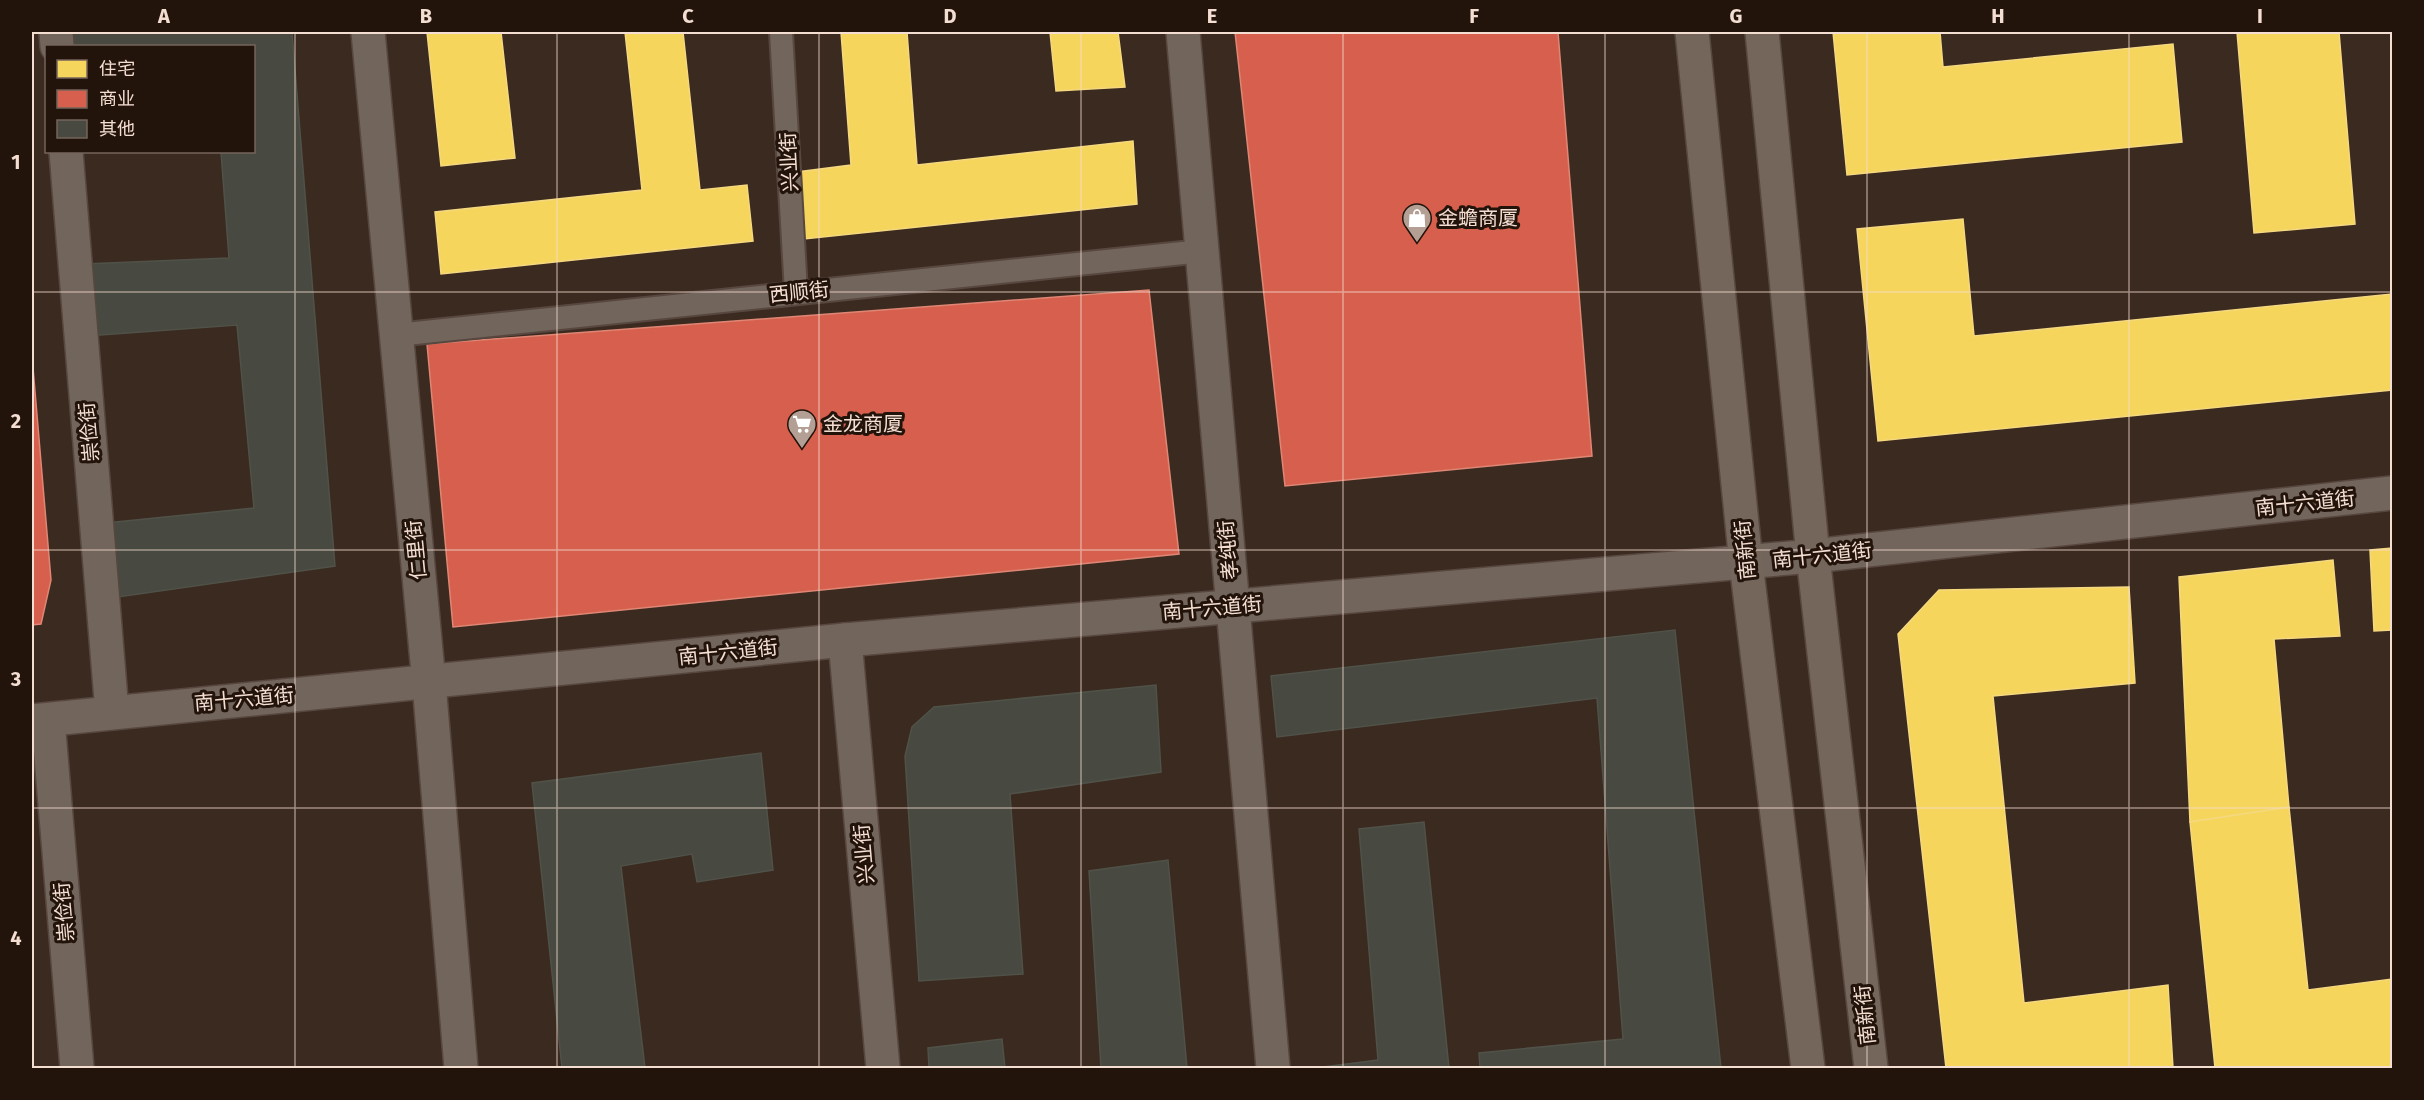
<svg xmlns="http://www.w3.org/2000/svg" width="2424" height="1100" viewBox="0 0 2424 1100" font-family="'Fira Sans','Noto Sans SC',sans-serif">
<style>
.homes{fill:#f6d55c;stroke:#f5d87f;stroke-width:1.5}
.shops{fill:#d6604d;stroke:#df8675;stroke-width:1.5}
.building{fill:#484940;stroke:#505249;stroke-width:1.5}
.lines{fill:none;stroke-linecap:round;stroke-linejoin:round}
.service-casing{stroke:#57473f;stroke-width:26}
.tertiary-casing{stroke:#57473f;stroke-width:36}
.secondary-casing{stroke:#57473f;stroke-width:36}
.service{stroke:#72655c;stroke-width:22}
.tertiary{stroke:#72655c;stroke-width:33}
.secondary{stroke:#74665b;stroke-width:33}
.grid{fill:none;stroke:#f4ded2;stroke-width:1.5;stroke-opacity:0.55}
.labels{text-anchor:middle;stroke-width:6;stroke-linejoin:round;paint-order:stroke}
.street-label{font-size:20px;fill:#f4ded2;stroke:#22130b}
.poi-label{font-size:20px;fill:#f4ded2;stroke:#22130b;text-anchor:start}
.neatline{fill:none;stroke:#f4ded2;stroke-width:2}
.grid-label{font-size:20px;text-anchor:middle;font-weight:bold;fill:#f4ded2}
</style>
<rect width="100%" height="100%" fill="#3b2a1f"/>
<g class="homes">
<polygon points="427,32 501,32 515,158 441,166"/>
<polygon points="625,32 683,32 700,190 747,185 753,241 441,274 435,212 642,190"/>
<polygon points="841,32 907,32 917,165 1133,141 1137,204 804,239 797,172 851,165"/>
<polygon points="1050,32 1118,32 1125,87 1056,91"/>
<polygon points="1833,32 1940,32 1943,67 2173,44 2182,142 1847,175"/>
<polygon points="2237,32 2339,32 2355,224 2254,233"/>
<polygon points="1963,219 1974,336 2392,294 2392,390 1878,441 1857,229"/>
<polygon points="2392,548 2392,630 2374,631 2370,550"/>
<polygon points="2333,560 2340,636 2274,639 2289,807 2190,822 2179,577"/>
<polygon points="2129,587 2135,683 1993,696 2024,1003 2168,985 2173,1068 1946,1068 1898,634 1939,590"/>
<polygon points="2289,807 2308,990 2392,979 2392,1068 2215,1068 2190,822"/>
</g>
<g class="shops">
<polygon points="1235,32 1558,32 1592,456 1285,486"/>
<polygon points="1149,290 1179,554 453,627 427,344"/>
<polygon points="32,356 51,580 41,624 32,625"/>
</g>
<g class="building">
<polygon points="71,32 292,32 335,566 111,598 106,523 254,508 237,325 87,336 84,264 229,258 221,152 254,152 254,46 72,46"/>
<polygon points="1675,630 1721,1068 1480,1068 1479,1053 1623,1039 1597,698 1277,737 1271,676"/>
<polygon points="1156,685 1161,772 1010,794 1023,974 919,981 905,756 912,727 934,707"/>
<polygon points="761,753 773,870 697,882 692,854 621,866 645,1068 562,1068 532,783"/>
<polygon points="1424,822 1449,1068 1315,1068 1378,1060 1359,829"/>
<polygon points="1168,860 1187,1068 1101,1068 1089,871"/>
<polygon points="1002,1039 1005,1068 929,1068 928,1048"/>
</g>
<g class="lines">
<g class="service-casing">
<g id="service">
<polyline points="781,32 796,292"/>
<polyline points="396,335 1202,251"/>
</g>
</g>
<g class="tertiary-casing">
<g id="tertiary">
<polyline points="56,32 57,46"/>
<polyline points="368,32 429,683 461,1068"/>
<polyline points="1183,32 1273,1068"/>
<polyline points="66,152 112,712"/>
<polyline points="845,640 883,1068"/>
<polyline points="48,720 77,1068"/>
<polyline points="32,721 845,640 1813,556 2392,493"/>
</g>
</g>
<g class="secondary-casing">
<g id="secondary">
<polyline points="1692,32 1746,563 1808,1068"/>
<polyline points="1762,32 1813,556 1871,1068"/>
</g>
</g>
<use href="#service" class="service"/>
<use href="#tertiary" class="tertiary"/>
<use href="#secondary" class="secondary"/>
</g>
<path class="grid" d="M295,32v1036M557,32v1036M819,32v1036M1081,32v1036M1343,32v1036M1605,32v1036M1867,32v1036M2129,32v1036M32,292h2360M32,550h2360M32,808h2360"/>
<defs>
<g id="shop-pin" transform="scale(1.5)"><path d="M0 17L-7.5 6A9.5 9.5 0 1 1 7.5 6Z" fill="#b39f93" stroke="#22130b"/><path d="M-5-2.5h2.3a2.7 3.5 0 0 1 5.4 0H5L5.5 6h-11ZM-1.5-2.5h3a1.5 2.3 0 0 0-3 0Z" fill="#fff"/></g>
<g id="supermarket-pin" transform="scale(1.5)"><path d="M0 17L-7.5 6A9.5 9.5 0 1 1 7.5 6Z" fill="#b39f93" stroke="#22130b"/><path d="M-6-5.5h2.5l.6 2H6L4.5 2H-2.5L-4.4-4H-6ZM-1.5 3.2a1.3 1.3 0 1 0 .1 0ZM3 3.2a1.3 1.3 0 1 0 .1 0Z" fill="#fff"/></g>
</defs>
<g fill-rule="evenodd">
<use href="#shop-pin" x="1417" y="218"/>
<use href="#supermarket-pin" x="802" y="424"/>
</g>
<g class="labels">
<g class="street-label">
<text transform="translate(789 162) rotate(-93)" y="7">兴业街</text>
<text transform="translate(799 292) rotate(-6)" y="7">西顺街</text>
<text transform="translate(89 432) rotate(-95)" y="7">崇俭街</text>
<text transform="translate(2305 503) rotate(-6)" y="7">南十六道街</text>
<text transform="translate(416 550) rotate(-96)" y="7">仁里街</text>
<text transform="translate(1228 550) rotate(-95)" y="7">孝纯街</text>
<text transform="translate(1745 550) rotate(-96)" y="7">南新街</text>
<text transform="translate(1822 555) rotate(-6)" y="7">南十六道街</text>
<text transform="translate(1212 608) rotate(-5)" y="7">南十六道街</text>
<text transform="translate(728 652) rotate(-6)" y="7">南十六道街</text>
<text transform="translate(244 699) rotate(-5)" y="7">南十六道街</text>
<text transform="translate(864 854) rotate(-95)" y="7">兴业街</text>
<text transform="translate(64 912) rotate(-95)" y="7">崇俭街</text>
<text transform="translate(1865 1015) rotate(-96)" y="7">南新街</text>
</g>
<g class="poi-label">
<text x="1438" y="225">金蟾商厦</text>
<text x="823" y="431">金龙商厦</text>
</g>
</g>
<rect width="2424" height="1100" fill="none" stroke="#22130b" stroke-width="66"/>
<rect x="45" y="45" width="210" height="108" fill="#22130b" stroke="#76645b" stroke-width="1.5"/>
<rect x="57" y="60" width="30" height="18" fill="#f6d55c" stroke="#76645b" stroke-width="1.5"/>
<text x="99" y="75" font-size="18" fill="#f4ded2">住宅</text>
<rect x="57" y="90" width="30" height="18" fill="#d6604d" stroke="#76645b" stroke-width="1.5"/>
<text x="99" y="105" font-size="18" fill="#f4ded2">商业</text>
<rect x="57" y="120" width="30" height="18" fill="#484940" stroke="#76645b" stroke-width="1.5"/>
<text x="99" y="135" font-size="18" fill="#f4ded2">其他</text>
<rect x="33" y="33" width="2358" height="1034" class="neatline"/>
<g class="grid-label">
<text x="164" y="23">A</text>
<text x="426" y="23">B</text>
<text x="688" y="23">C</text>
<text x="950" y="23">D</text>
<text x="1212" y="23">E</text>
<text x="1474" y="23">F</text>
<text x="1736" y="23">G</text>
<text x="1998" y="23">H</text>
<text x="2260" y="23">I</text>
<text x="16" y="169">1</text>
<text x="16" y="428">2</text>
<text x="16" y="686">3</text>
<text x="16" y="945">4</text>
</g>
</svg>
